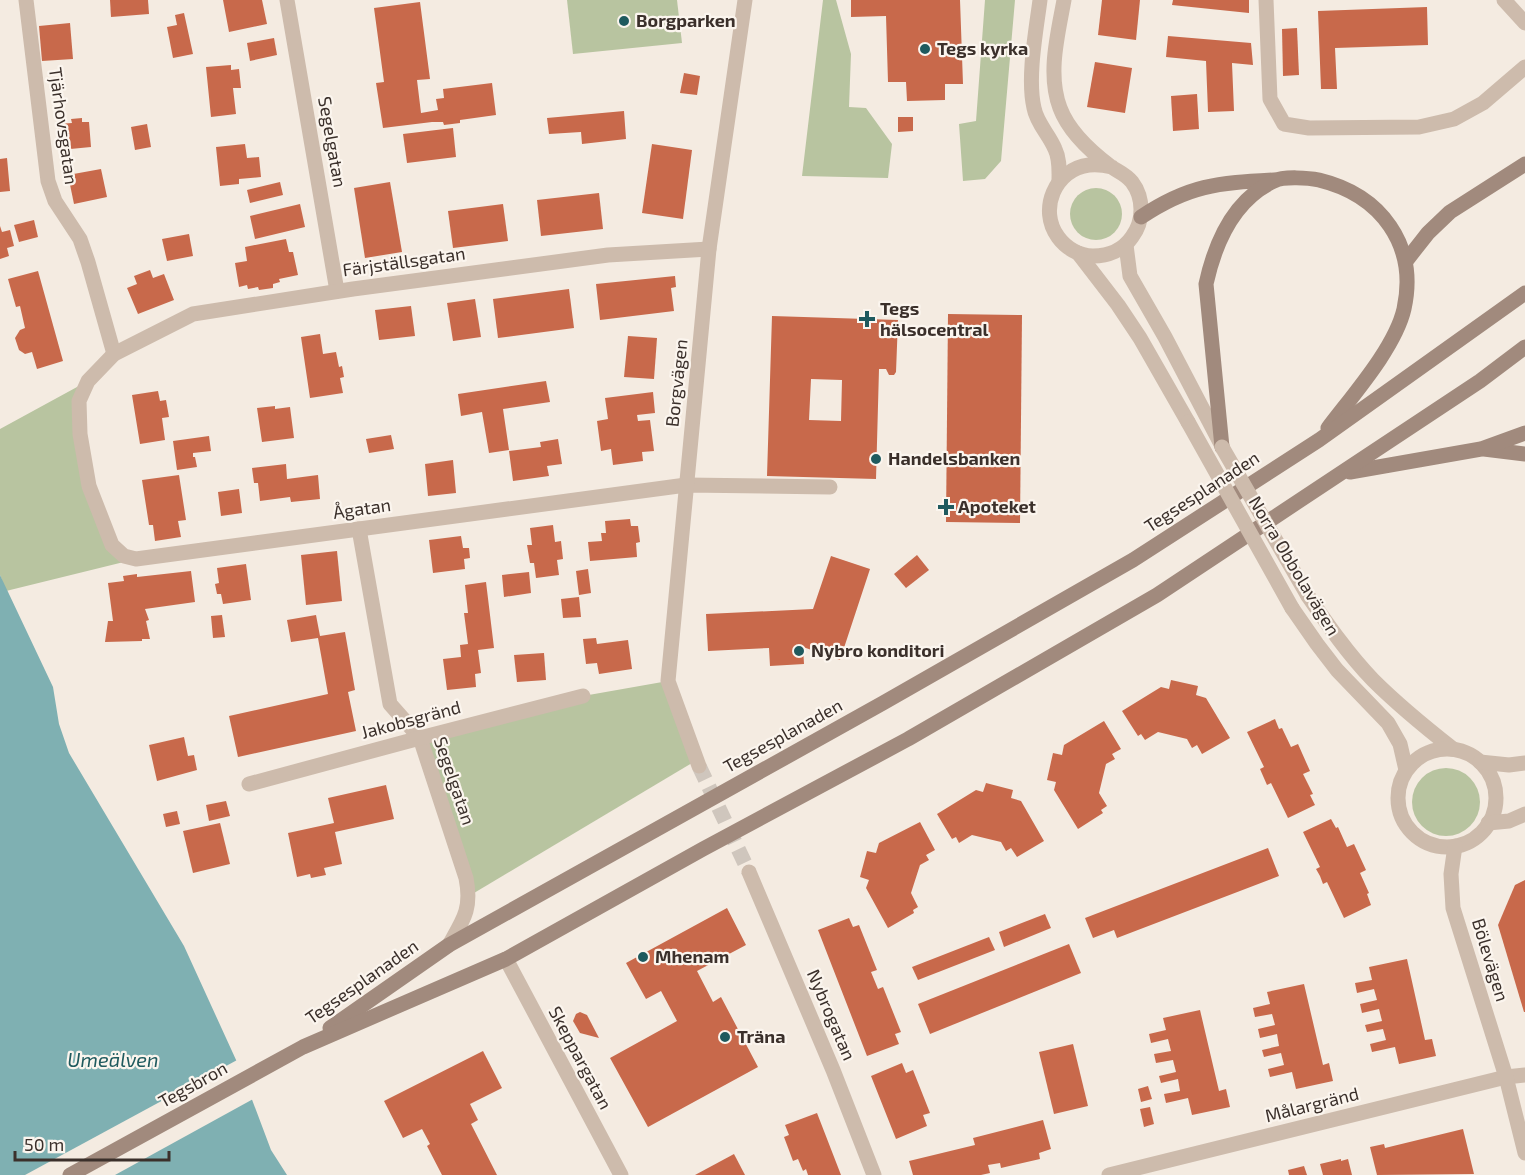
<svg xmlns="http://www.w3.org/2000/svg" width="1525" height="1175" viewBox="0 0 1525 1175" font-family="'Exo 2',sans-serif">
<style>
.green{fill:#b8c4a0}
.water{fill:#7fb0b2}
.pier{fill:#f4ebe1}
.building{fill:#c8694b;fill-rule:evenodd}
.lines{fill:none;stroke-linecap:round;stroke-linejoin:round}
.minor-tunnel{stroke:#cfc6bd;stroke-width:15;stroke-dasharray:15 8;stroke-linecap:butt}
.minor{stroke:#cdbbac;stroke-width:15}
.tertiary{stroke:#cdbbac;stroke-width:15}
.secondary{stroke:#a18a7d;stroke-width:15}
.tertiary-bridge{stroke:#cdbbac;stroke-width:15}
.poi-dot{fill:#1f5a5e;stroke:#fbf5ee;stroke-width:2}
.labels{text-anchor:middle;stroke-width:4.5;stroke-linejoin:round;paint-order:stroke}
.poi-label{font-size:18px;font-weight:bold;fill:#3b302b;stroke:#fbf5ee;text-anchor:start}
.street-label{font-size:18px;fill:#3b302b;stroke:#fbf5ee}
.water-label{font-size:20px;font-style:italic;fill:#1f5a5e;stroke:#fbf5ee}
</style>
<rect width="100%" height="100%" fill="#f4ebe1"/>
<g class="green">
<polygon points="567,0 677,0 682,43 573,54"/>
<polygon points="823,0 836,0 851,54 849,107 866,108 892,144 888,178 802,176"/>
<polygon points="985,0 1015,0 1001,161 985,179 963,181 959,124 976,121"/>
<circle cx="1096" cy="214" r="26"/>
<polygon points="88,381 80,434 112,545 136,559 6,591 0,575 0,429"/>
<polygon points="668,681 697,760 469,896 420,738 583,696"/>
<circle cx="1446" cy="802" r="34"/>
</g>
<polygon class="water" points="0,575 53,687 59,724 69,753 184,946 242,1073 271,1150 287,1175 0,1175"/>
<polygon class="pier" points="239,1059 255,1098 115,1175 25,1175"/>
<g class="building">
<polygon points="110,0 148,0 149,14 111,17"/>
<polygon points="223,0 262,0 267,24 229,32"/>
<polygon points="851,0 960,0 963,84 945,84 945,100 907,101 906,82 888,82 886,16 851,17"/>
<polygon points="1102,0 1140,0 1136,40 1098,35"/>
<polygon points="1173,0 1249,0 1249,13 1172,5"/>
<polygon points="420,2 430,79 417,80 421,113 438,110 436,99 444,98 443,89 492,83 496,115 460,120 460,123 444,125 443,122 432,122 383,128 376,83 384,82 374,8"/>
<polygon points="1427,7 1428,45 1335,48 1337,89 1321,89 1318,11"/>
<polygon points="184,13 193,54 173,58 167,27 177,25 175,15"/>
<polygon points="70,23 73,59 42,61 39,26"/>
<polygon points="1297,28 1299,75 1283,76 1282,29"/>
<polygon points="1168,36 1251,43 1253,65 1232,63 1234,111 1208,112 1206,61 1166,57"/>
<polygon points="274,38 277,55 250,61 247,43"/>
<polygon points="1095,62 1132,68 1125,113 1087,107"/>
<polygon points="231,65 231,70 239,69 241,88 233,88 236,114 211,117 206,67"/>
<polygon points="684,73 700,76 697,95 680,93"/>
<polygon points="1197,94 1199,129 1173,131 1171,96"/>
<polygon points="624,111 626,139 582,144 581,132 549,134 547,118"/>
<polygon points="898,117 913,117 913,131 898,132"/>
<polygon points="82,118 82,122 89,122 91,147 60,150 58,124 72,123 71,119"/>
<polygon points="147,124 151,147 135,150 131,127"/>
<polygon points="453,128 456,157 407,163 403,134"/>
<polygon points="245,144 247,158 259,157 261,177 239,179 239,184 220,186 216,147"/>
<polygon points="652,144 692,150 683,219 642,213"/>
<polygon points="7,158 10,191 0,192 0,159"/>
<polygon points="101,169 107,197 74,204 68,175"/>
<polygon points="280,182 283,195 250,203 247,190"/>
<polygon points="390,182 402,252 365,258 354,188"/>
<polygon points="599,193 603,229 541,236 537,200"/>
<polygon points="300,204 305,227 255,239 250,216"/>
<polygon points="503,204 508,241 453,248 448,211"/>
<polygon points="34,220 38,237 19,242 14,225"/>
<polygon points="0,226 2,232 10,230 14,246 7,248 9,256 0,259"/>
<polygon points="189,234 193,256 167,261 162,239"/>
<polygon points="286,239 289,252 293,252 298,275 279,279 280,282 273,284 273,288 259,290 258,287 248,289 247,285 239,287 235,263 247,261 245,247"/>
<polygon points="150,270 153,278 164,274 174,300 138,314 127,288 137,284 134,276"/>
<polygon points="38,271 63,361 37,369 32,352 25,354 19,350 15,338 20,330 25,328 20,306 16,307 8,279"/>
<polygon points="675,276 676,287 671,288 674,311 600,320 596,284"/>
<polygon points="569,289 574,328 498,338 493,299"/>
<polygon points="475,299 481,337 453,341 447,303"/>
<polygon points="411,306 415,336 379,340 375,310"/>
<polygon points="948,314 1022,315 1020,523 946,522"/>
<path d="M772,316l126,4 -2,52 -2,3h-5l-3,-6h-7l-3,110 -109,-3zM811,379l31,1 -1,41 -32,-1z"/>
<polygon points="320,334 323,354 336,352 339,367 342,366 344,377 340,378 343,393 310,398 301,337"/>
<polygon points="628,336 657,338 654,379 624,377"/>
<polygon points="546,381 550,402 503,409 509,450 489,453 482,412 461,416 458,394"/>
<polygon points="158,391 160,401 166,400 169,417 162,418 165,440 140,444 132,395"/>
<polygon points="653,392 655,413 637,415 638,421 650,420 654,451 642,452 643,461 613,465 611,449 601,451 597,421 608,419 605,398"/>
<polygon points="275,406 275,409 290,407 294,438 262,442 257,408"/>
<polygon points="391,435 394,449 369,453 366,439"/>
<polygon points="209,436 211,451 193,453 193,457 195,457 197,467 177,470 173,441"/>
<polygon points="558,439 562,464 547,466 549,476 513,481 509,451 541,447 540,442"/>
<polygon points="453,460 456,493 428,496 425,464"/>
<polygon points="286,464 287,479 318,475 320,499 291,502 290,497 260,501 258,483 254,483 252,468"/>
<polygon points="179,475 186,520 178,521 181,537 155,541 153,525 149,525 142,480"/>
<polygon points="239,489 242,513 221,516 218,492"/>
<polygon points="630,519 631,526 638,526 640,542 636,543 637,557 590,561 588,542 602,541 601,533 606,533 605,521"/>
<polygon points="553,525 555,542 561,541 563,559 557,560 559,575 536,578 534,563 530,563 527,545 532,545 530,528"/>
<polygon points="461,536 463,548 469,548 470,558 464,559 465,569 433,573 429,540"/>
<polygon points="337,551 342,601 306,605 301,555"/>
<polygon points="917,555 929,570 906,588 894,574"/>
<polygon points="831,556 870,569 840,660 803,647 804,664 770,666 769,648 708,651 706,614 813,609"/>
<polygon points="246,564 251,600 223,604 221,594 217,594 215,584 219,583 217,568"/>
<polygon points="588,569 591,593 579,595 576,571"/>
<polygon points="191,571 195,602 145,609 149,620 146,621 150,639 142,639 142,641 105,642 108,621 113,621 108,583 124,581 123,576 137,574 137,577"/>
<polygon points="529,572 531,593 504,597 502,575"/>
<polygon points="486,582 494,648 478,650 481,673 475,674 476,687 447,690 443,659 461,657 460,645 468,644 464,613 468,613 465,585"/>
<polygon points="579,597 581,617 563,618 561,599"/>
<polygon points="222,615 225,637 213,638 211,616"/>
<polygon points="316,615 320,636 345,632 355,690 348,692 356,731 238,757 229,716 328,694 318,638 291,642 287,620"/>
<polygon points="596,638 597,644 628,640 632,669 599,674 597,663 586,664 583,639"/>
<polygon points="544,653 546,680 517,682 514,655"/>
<polygon points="1171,680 1198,686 1196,695 1206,698 1230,738 1202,754 1197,745 1192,748 1187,739 1158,732 1145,740 1141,734 1138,736 1122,711 1161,687 1169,689"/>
<polygon points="1275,719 1279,729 1282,728 1291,747 1298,744 1310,771 1303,774 1313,794 1310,795 1315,805 1288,818 1271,783 1267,785 1260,769 1264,767 1247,732"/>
<polygon points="1104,721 1121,749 1112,754 1115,759 1106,764 1099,793 1107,806 1101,810 1103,813 1078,829 1054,790 1056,782 1047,780 1053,753 1062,755 1064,745"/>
<polygon points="184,737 188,756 194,755 197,770 157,781 149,745"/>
<polygon points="986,783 1013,790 1011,798 1021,801 1044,841 1017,857 1011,848 1006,851 1001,842 972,835 959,843 956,837 952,839 937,814 976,790 983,792"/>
<polygon points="386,785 394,819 335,832 342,864 324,868 326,875 311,878 310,874 297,877 288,833 334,823 328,798"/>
<polygon points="226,801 230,816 209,821 206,805"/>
<polygon points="177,811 180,824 166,827 163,814"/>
<polygon points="1331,819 1336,828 1338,827 1347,847 1354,844 1366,870 1360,873 1369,893 1367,894 1371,905 1344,918 1327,882 1323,884 1320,876 1316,869 1320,867 1303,832"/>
<polygon points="920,822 935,850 926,855 929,860 920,865 911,893 918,907 913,910 914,913 888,928 866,888 869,880 860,877 867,851 876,853 879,843"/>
<polygon points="220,823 230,864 193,873 183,831"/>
<polygon points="1268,848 1279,876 1117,938 1114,930 1093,938 1085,918"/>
<polygon points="1525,880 1525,1012 1524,1012 1498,925 1515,885"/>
<polygon points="727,908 746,945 697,971 713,1002 721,997 758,1067 648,1127 610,1058 677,1021 661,991 646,999 626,963"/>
<polygon points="1045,914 1051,928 1004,947 999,932"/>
<polygon points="849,918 853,927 859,925 877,970 871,972 878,989 883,987 901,1032 895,1034 899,1044 867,1056 818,930"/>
<polygon points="989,937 995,950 918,980 912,967"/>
<polygon points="1069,944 1081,973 930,1034 918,1004"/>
<polygon points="1407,959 1425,1040 1432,1039 1436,1056 1399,1064 1395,1047 1372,1052 1370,1044 1386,1040 1383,1029 1367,1032 1365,1025 1382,1021 1379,1009 1362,1013 1360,1004 1377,1000 1374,989 1357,993 1355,983 1372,980 1369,967"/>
<polygon points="1304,984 1323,1065 1329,1063 1333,1081 1296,1089 1292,1072 1270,1077 1268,1069 1284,1065 1281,1053 1264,1057 1262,1050 1279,1046 1277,1034 1260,1038 1258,1029 1275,1025 1272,1014 1255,1017 1253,1008 1270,1004 1267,992"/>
<polygon points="1200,1010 1219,1091 1226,1089 1230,1107 1192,1115 1188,1098 1166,1103 1164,1094 1180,1091 1178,1079 1161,1083 1159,1076 1176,1072 1173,1060 1156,1063 1154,1054 1171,1051 1168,1039 1151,1043 1149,1034 1166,1030 1163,1018"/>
<polygon points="580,1012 587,1015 599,1038 580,1033 573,1021 576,1014"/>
<polygon points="1073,1044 1088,1106 1054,1114 1039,1052"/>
<polygon points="483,1051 502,1088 470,1104 478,1120 471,1124 497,1175 442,1175 427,1146 430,1144 422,1129 403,1138 384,1101"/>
<polygon points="902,1063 906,1073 913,1070 930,1113 923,1115 927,1126 896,1139 871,1076"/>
<polygon points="1148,1086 1152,1099 1141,1102 1138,1089"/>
<polygon points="1150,1107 1154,1124 1144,1127 1140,1109"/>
<polygon points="817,1113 841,1175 808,1175 806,1169 803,1171 798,1159 793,1161 784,1137 789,1135 785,1125"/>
<polygon points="1043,1120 1051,1149 1039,1153 1040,1159 1001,1168 1000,1163 988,1165 990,1173 981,1175 913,1175 909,1161 975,1145 973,1138"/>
<polygon points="1463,1129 1474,1174 1377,1175 1370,1147 1384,1144 1385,1148"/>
<polygon points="734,1154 745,1175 695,1175"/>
<polygon points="1341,1159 1341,1161 1348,1159 1352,1175 1323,1175 1320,1164"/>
<polygon points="1304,1166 1307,1175 1289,1175 1288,1170"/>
</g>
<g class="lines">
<polyline class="minor-tunnel" points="699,766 749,872"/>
<g class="minor">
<polyline points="26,0 48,181 55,201 80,239 88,262 114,354"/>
<polyline points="287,0 337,291"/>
<polyline points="1266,0 1270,99 1284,124 1309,128 1419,127 1454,119 1483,103 1525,67"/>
<polyline points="1504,0 1525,23"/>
<polyline points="709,249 608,255 353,289 193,314 114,354 88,381 79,401 80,434 89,486 112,545 124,556 136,559 686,485 830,487"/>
<path d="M359,529l31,175 30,34 46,140c6,30 -2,41 -17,67"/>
<polyline points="699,766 668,681 709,249 745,0"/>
<polyline points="249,784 420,738 583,696"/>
<polyline points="749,872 833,1070 874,1175"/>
<polyline points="506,959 621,1175"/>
<polyline points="1109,1175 1506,1077 1525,1075"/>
</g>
<g class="tertiary">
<path d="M1040,0c-4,31 -13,78 -6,108 3,16 15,26 21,41 5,10 4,22 4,32"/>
<path d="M1064,0c-6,34 -17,74 -4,108 9,24 30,43 50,58 7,5 16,8 22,16 12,16 12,39 0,55 -9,13 -24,19 -39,19 -14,0 -27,-8 -35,-19 -20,-27 -3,-68 31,-72 8,-1 15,0 23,2"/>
<polyline points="1126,245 1130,276 1165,337 1222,446"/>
<polyline points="1078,253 1118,305 1140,338 1188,422"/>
<path d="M1308,596c20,29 40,58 65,84 25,25 52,47 80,69"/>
<polyline points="1292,608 1317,644 1337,670 1388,723 1400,744 1406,770"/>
<circle cx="1447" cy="798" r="49"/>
<polyline points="1480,762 1509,765 1525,763"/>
<polyline points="1488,823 1509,821 1525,814"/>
<polyline points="1455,846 1451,874 1453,908 1506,1077 1525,1153"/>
</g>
<g class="secondary">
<path d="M1141,217c48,-32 76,-34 133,-37"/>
<polyline points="1406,261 1428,233 1450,212 1525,164"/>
<path d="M1222,447l-16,-163c9,-41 27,-84 68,-103 10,-5 35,-3 45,-1 62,15 99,65 85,129 -9,39 -52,87 -76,119"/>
<polyline points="1484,449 1525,454"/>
<polyline points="1350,472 1481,449 1525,433"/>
<polyline points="330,1028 449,945 883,703 1133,560 1319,440 1525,293"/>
<polyline points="70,1175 303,1047 506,959 703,849 908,739 1157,595 1480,381 1525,347"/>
</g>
<g class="tertiary-bridge">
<polyline points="1188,422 1292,608"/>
<polyline points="1222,447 1308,596"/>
</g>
</g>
<g class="poi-dot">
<circle cx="624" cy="21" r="6"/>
<circle cx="925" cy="49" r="6"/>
<path d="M864 310h6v6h6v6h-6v6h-6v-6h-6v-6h6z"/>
<circle cx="876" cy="459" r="6"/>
<path d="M943 498h6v6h6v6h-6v6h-6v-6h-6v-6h6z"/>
<circle cx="799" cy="651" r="6"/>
<circle cx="643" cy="957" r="6"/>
<circle cx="725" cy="1037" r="6"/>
</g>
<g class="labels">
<g class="poi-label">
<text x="636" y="27">Borgparken</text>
<text x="937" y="55">Tegs kyrka</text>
<text x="880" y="315">Tegs<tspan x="880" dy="21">hälsocentral</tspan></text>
<text x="888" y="465">Handelsbanken</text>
<text x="958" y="513">Apoteket</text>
<text x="811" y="657">Nybro konditori</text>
<text x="655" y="963">Mhenam</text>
<text x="737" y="1043">Träna</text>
</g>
<g class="street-label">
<text transform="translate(63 126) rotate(82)" y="6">Tjärhovsgatan</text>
<text transform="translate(332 142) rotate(80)" y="6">Segelgatan</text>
<text transform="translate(404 262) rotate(-8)" y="6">Färjställsgatan</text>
<text transform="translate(677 383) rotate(-84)" y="6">Borgvägen</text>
<text transform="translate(1202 492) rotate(-33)" y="6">Tegsesplanaden</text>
<text transform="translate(362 509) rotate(-8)" y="6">Ågatan</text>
<text transform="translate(1294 566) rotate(59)" y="6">Norra Obbolavägen</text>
<text transform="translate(411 720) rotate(-15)" y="6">Jakobsgränd</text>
<text transform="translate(783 736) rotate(-29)" y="6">Tegsesplanaden</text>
<text transform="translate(454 781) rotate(71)" y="6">Segelgatan</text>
<text transform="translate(1490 960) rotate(73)" y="6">Bölevägen</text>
<text transform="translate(362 982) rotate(-35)" y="6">Tegsesplanaden</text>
<text transform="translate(831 1015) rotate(67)" y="6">Nybrogatan</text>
<text transform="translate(580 1058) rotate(62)" y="6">Skeppargatan</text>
<text transform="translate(193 1085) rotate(-29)" y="6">Tegsbron</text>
<text transform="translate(1312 1105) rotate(-14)" y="6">Målargränd</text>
</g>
<g class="water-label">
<text x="113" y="1067">Umeälven</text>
</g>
</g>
<path d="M15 1151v9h154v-9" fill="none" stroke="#3b302b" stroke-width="3"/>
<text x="24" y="1151" font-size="18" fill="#3b302b" stroke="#fbf5ee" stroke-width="4.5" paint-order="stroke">50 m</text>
</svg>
